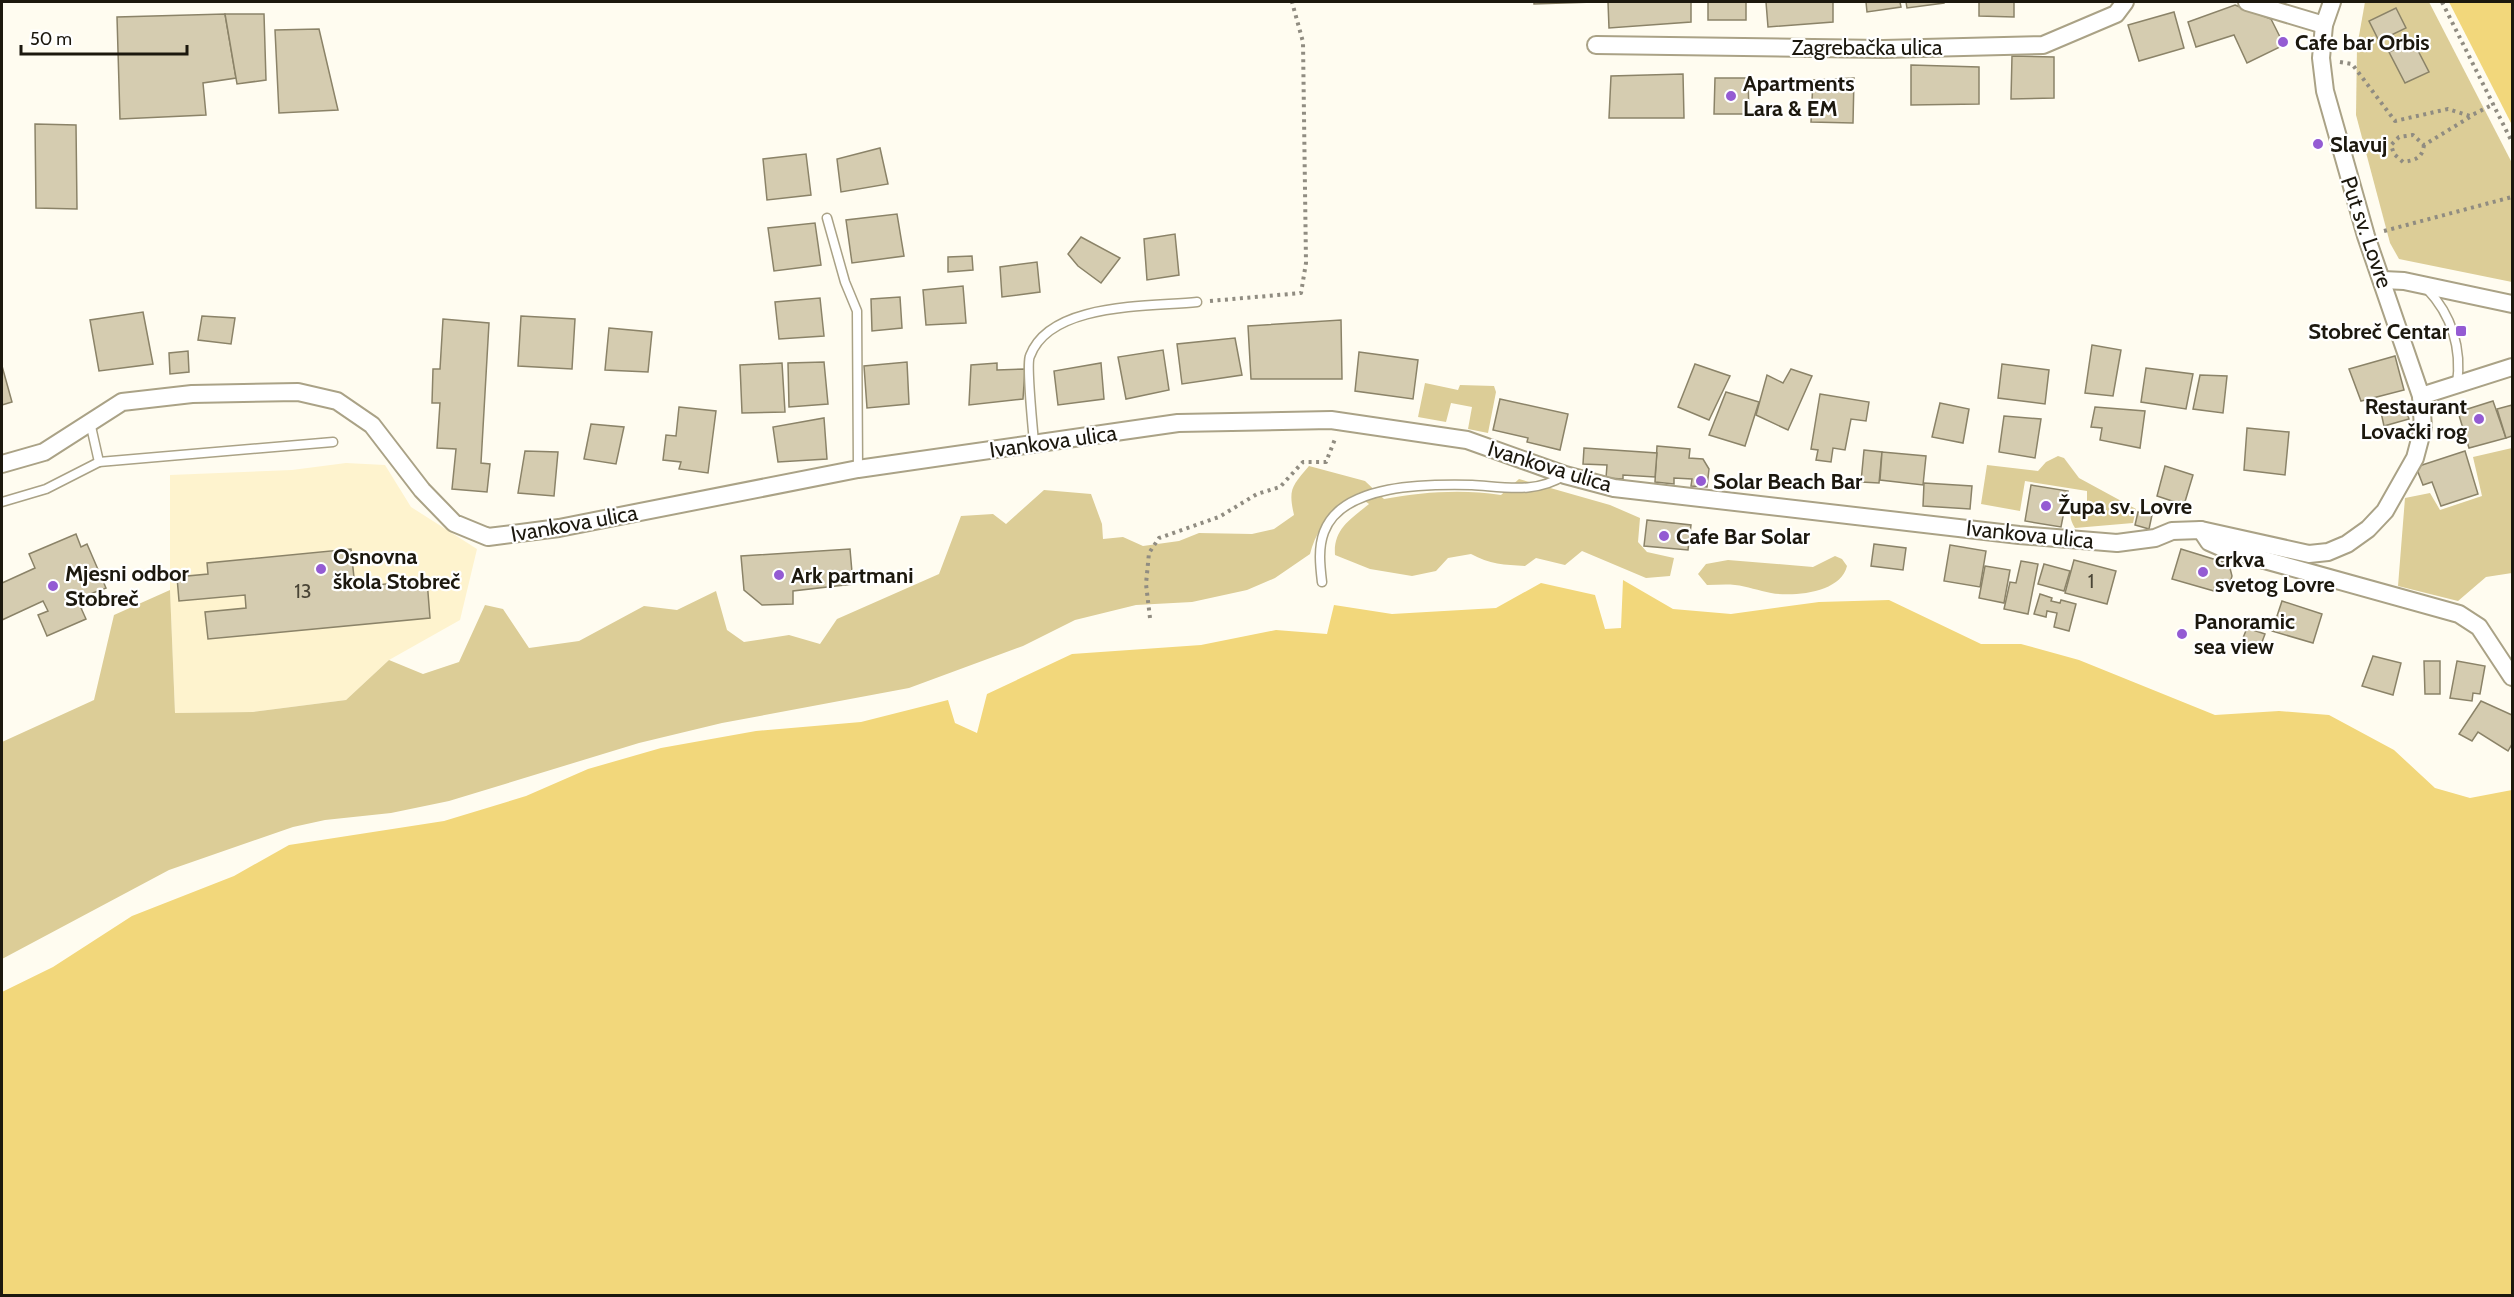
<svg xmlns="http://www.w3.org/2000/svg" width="2514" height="1297" viewBox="0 0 2514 1297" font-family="Cabin,sans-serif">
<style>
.built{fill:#fef3ce}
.green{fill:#dccd97}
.water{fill:#f2d77b}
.building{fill:#d5ccb0;stroke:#8b8368;stroke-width:1.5}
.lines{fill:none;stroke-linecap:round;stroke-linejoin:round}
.lane-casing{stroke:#aaa286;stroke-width:11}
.street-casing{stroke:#aaa286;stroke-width:20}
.path{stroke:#908c81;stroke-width:4;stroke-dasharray:3 4.5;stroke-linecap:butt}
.lane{stroke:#fff;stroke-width:8}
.street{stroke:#fff;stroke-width:16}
.poi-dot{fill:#945bd3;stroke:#fff;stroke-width:2}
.labels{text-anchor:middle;stroke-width:4.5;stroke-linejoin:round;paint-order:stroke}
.number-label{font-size:20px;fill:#4a4536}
.poi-label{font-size:22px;font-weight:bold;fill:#1c180e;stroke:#fff;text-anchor:start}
.street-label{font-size:22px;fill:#1c180e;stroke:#fff}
</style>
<rect width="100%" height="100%" fill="#fffcf0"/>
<polygon class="built" points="346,463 385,465 411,507 477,549 460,620 389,660 346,700 253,712 175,713 170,590 170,475 292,470"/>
<g class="green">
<polygon points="2365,2 2429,2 2512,163 2512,282 2399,259 2390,243 2356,115 2357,47"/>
<polygon points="1425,383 1458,390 1460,385 1494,386 1496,392 1488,433 1468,429 1472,407 1451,403 1446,422 1418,417"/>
<polygon points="2512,448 2512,573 2486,577 2458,601 2398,586 2405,498 2430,493 2440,510 2482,496 2473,457"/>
<path d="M2058,456l6,2 15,20 57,31 -3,14 -58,5c-10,-16 -2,-21 12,-27v-10l-62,-10 -5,30 -39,-7 6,-39 51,6 8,-9z"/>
<path d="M1309,466l56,15 19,18c39,-7 77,-10 117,-4l18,-16 91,26 30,13 -2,24 9,10 27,6 -4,18 -24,2 -64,-27 -17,14 -29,-7 -11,8c-20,-1 -36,-2 -54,-12l-23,4 -12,13 -24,5 -42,-7 -35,-14c-2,-26 16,-36 34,-51l-11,-8c-24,14 -41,30 -48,58l-35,24 -28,12 -55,12 -56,3 -61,15 -52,26 -114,42 -187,35 -83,20 -190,58 -58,12 -66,7 -32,7 -124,43 -167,89v-217l92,-42 20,-85 56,-25 5,123 78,-1 93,-12 43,-40 34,14 36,-12 26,-57 18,4 26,39 50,-7 65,-35 33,4 39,-19 11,39 17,12 45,-7 31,9 17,-25 102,-45 22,-58 32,-2 13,10 38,-34 47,4 11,30 1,15 20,-2 20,9 36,-5 20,-8 53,1 22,-5 20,-14c-6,-26 -2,-29 15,-49z"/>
<path d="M1835,556l7,3 5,7c-6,27 -54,31 -76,27 -12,-2 -24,-7 -36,-8 -9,-1 -19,0 -28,0l-9,-11 8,-10 22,-4 85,7z"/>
</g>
<g class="water">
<polygon points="2449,2 2512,2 2512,125"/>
<polygon points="1623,580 1673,609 1731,614 1819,602 1889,600 1981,644 2021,644 2079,660 2215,715 2279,711 2329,715 2394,750 2435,788 2470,798 2512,790 2512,1295 2,1295 2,992 53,967 132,916 234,876 289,845 444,821 526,796 588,769 661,748 756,731 861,722 948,700 955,723 977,733 987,694 1072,654 1201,645 1276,630 1327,634 1334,605 1392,614 1496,608 1541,583 1595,595 1605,629 1621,628"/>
</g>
<g class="building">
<polygon points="1534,2 1594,2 1534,4"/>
<polygon points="1608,2 1691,2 1691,22 1609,28"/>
<rect x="1708" y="2" width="38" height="18"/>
<polygon points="1766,2 1833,2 1833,22 1768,27"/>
<polygon points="1866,2 1900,2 1901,7 1867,12"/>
<polygon points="1906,2 1944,2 1944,3 1907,8"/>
<polygon points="1979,2 2014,2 2014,17 1979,16"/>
<polygon points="2235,5 2271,19 2284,45 2247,63 2234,35 2196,47 2188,22"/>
<polygon points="2396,8 2406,28 2379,41 2369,21"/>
<polygon points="2174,12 2184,48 2139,61 2128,25"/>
<polygon points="225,14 236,78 203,83 206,115 120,119 117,17"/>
<polygon points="225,14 264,14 266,80 237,84"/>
<polygon points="319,29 338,110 279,113 275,30"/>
<polygon points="2413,41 2429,72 2405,83 2389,52"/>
<polygon points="2012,56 2054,57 2054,98 2011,99"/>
<polygon points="1911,65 1979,67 1979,104 1911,105"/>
<polygon points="1683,74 1684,118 1609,118 1611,76"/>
<polygon points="1715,78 1748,78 1749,114 1714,114"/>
<polygon points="1854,78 1853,123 1811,122 1813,80"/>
<polygon points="35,124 76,125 77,209 36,208"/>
<polygon points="880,148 888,184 841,192 837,159"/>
<polygon points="806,154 811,195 767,200 763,159"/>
<polygon points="897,214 904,256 852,263 846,220"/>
<polygon points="815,223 821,265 774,271 768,228"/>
<polygon points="1175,234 1179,275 1147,280 1144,239"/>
<polygon points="1081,237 1120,258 1101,283 1078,266 1068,254"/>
<polygon points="972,256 973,270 948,272 948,257"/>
<polygon points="1037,262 1040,292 1002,297 1000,267"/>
<polygon points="963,286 966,323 926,325 923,290"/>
<polygon points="900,297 902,328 872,331 871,299"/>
<polygon points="820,298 824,336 779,339 775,302"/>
<polygon points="143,312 153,364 99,371 90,320"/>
<polygon points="202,316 235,318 231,344 198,340"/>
<polygon points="521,316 575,319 572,369 518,366"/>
<polygon points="443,319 489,323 481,463 490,464 487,492 452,489 456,449 437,448 440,403 432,403 433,369 440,369"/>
<polygon points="1341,320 1342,379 1251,379 1248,326"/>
<polygon points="609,328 652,332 648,372 605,370"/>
<polygon points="1235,338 1242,375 1182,384 1177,344"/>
<polygon points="2092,345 2121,350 2113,396 2085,393"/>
<polygon points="1163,350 1169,390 1126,399 1118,357"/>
<polygon points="188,351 189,372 170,374 169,353"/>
<polygon points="1359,352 1418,360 1413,399 1355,391"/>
<polygon points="2395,356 2404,390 2361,401 2349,369"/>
<polygon points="824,362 828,404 789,407 788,363"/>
<polygon points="907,362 909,404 867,408 864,366"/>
<polygon points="782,363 785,412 742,413 740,365"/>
<polygon points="997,363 997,370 1025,369 1023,399 969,405 971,365"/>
<polygon points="1101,363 1104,399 1058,405 1054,371"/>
<polygon points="1695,364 1730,376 1709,420 1678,407"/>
<polygon points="2002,364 2049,370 2045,404 1998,398"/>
<polygon points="2,366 12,402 2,405"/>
<polygon points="2146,368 2193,374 2186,409 2141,402"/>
<polygon points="1791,369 1812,376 1788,430 1756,415 1767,375 1783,383"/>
<polygon points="2200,375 2227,376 2223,413 2193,409"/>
<polygon points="1726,392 1759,402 1745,446 1709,435"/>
<polygon points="1820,394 1869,402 1866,421 1851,419 1845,450 1833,448 1831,462 1816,460 1818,450 1811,449"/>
<polygon points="1500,399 1568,414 1560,450 1527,442 1528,438 1493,430"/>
<polygon points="2403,401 2409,419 2384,426 2380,408"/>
<polygon points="2493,401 2506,438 2469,448 2458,412"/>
<polygon points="1940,403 1969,409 1963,443 1932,437"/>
<polygon points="2512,405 2512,436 2506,438 2497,409"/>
<polygon points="679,407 716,411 708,473 679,469 681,462 663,460 666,435 676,436"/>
<polygon points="2095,407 2145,411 2140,448 2100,440 2102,428 2091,427"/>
<polygon points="2004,416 2041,419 2035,458 1999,452"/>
<polygon points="824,418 827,459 778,462 773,427"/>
<polygon points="591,424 624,427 616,464 584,459"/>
<polygon points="2247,428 2289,432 2285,475 2244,470"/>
<polygon points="1657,446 1690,449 1689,458 1703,459 1709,469 1707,487 1691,486 1692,479 1674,478 1674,484 1655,482"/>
<polygon points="1584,448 1657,453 1655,477 1623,475 1623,479 1606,478 1607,465 1583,464"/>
<polygon points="1864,450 1882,452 1879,483 1861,482"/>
<polygon points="525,451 558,452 554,496 518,493"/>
<polygon points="2465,451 2478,494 2441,506 2432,482 2423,485 2416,467"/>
<polygon points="1882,452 1926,456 1923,485 1880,480"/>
<polygon points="2165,466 2193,475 2184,505 2157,496"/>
<polygon points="1924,483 1972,486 1970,509 1923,506"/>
<polygon points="2031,485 2068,491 2061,527 2025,521"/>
<polygon points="2138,512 2152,515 2149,529 2135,525"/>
<polygon points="1647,520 1691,525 1688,550 1644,546"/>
<polygon points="76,534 81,547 87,544 106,588 90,594 94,603 81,608 86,619 47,636 38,615 48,611 43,601 2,620 2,583 35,568 29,554"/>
<polygon points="1874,544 1906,548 1903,570 1871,566"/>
<polygon points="1950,545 1986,551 1980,587 1944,581"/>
<polygon points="351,549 355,587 427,580 430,618 208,639 205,612 246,608 245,595 179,601 177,577 208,574 207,563"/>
<polygon points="850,549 853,584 793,591 793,604 762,605 744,590 741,556"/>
<polygon points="2181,549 2223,562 2221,565 2230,568 2232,576 2230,583 2224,587 2215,585 2214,591 2172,579"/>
<polygon points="2074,560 2116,571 2107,604 2065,593"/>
<polygon points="2021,561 2038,564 2028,614 2004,609 2010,582 2016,583"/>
<polygon points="2044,564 2070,571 2064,591 2038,584"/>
<polygon points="1985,566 2010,570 2004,603 1979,598"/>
<polygon points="2040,594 2052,598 2051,601 2060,603 2061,600 2076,604 2069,631 2054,627 2057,613 2047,611 2046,617 2034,614"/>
<polygon points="2282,601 2322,614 2313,643 2272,631"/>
<polygon points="2247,628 2265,634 2259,650 2241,643"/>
<polygon points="2373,656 2401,663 2393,695 2362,686"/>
<polygon points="2424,661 2440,661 2440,694 2425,694"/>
<polygon points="2457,661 2485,666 2480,694 2473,693 2472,701 2450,698"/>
<polygon points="2481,701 2512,715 2512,744 2508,751 2478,732 2472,741 2459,734"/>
</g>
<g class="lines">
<g class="lane-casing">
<g id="lane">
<polyline points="827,218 845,282 857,311 858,469"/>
<path d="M2427,289c25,26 35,60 30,95"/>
<polyline points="90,422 99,462 333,442"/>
<path d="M1034,443c-1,-14 -8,-79 -4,-87 20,-54 119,-49 167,-54"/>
<polyline points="2,502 46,489 99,462"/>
<path d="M1322,582c-2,-17 -4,-34 2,-50 18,-49 105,-48 148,-47 33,2 64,9 93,-10"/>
</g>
</g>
<g class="street-casing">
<g id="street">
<polyline points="2247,2 2324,25"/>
<polyline points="1596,45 1883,49 2043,45 2116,14 2125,2"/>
<polyline points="2383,280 2404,281 2512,304"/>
<polyline points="2421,396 2512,367"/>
<polyline points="2,464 44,452 122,402 192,394 298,392 337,401 372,425 422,490 454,523 488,537 559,528 858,469 1178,423 1331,420 1467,440 1565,475 1614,488 2019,535 2117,543 2155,538 2172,531 2201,530 2309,554 2328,552 2347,544 2368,529 2385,511 2415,458 2423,428 2421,396 2366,236 2325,91 2321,58 2324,25 2332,2"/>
<polyline points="2201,530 2209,542 2225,549 2459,614 2479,627 2512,677"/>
</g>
</g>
<g class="path">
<polyline points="2442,2 2512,142"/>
<polyline points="2340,62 2352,64 2395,121 2448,109 2470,116 2494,104"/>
<path d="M2424,145c-2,14 -9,15 -21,17l-9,-8 -3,-9 8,-8 14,-2 11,10 46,-28"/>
<polyline points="2384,231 2512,197"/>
<polyline points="1210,301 1301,293 1306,263 1303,42 1292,2"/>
<polyline points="1150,618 1146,584 1149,553 1159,538 1219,517 1257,494 1280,487 1303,462 1326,462 1335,439"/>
</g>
<use href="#lane" class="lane"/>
<use href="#street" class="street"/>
</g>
<g class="poi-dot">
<circle cx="2283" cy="42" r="6"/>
<circle cx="1731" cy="96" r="6"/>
<circle cx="2318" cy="144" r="6"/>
<rect x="2455" y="325" width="12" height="12" rx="3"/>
<circle cx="2479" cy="419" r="6"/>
<circle cx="1701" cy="481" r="6"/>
<circle cx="2046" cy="506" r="6"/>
<circle cx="1664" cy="536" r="6"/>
<circle cx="321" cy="569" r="6"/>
<circle cx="2203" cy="572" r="6"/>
<circle cx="779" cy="575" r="6"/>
<circle cx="53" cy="586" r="6"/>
<circle cx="2182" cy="634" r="6"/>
</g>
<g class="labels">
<g class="number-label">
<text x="2091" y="588">1</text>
<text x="303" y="598">13</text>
</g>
<g class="poi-label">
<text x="2295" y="50">Cafe bar Orbis</text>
<text x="1743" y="91">Apartments<tspan x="1743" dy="25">Lara &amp; EM</tspan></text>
<text x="2330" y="152">Slavuj</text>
<text x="2449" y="339" text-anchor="end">Stobreč Centar</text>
<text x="2467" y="414" text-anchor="end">Restaurant<tspan x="2467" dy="25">Lovački rog</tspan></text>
<text x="1713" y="489">Solar Beach Bar</text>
<text x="2058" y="514">Župa sv. Lovre</text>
<text x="1676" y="544">Cafe Bar Solar</text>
<text x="333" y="564">Osnovna<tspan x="333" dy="25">škola Stobreč</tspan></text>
<text x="2215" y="567">crkva<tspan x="2215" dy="25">svetog Lovre</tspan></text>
<text x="65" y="581">Mjesni odbor<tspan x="65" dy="25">Stobreč</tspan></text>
<text x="791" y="583">Ark partmani</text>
<text x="2194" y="629">Panoramic<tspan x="2194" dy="25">sea view</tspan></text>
</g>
<g class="street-label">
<text x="1867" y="55">Zagrebačka ulica</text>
<text transform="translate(2367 232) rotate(71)" y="8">Put sv. Lovre</text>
<text transform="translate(1053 441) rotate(-8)" y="8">Ivankova ulica</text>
<text transform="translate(1550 466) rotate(17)" y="8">Ivankova ulica</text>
<text transform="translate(574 523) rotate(-10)" y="8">Ivankova ulica</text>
<text transform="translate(2030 534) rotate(6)" y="8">Ivankova ulica</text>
</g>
</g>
<rect width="2514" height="1297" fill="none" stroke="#1c180e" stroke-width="6"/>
<path d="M21 45v9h166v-9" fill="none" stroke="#1c180e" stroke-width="3"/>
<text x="30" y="45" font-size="18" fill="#1c180e" stroke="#ffffff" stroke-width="4.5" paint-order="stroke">50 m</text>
</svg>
